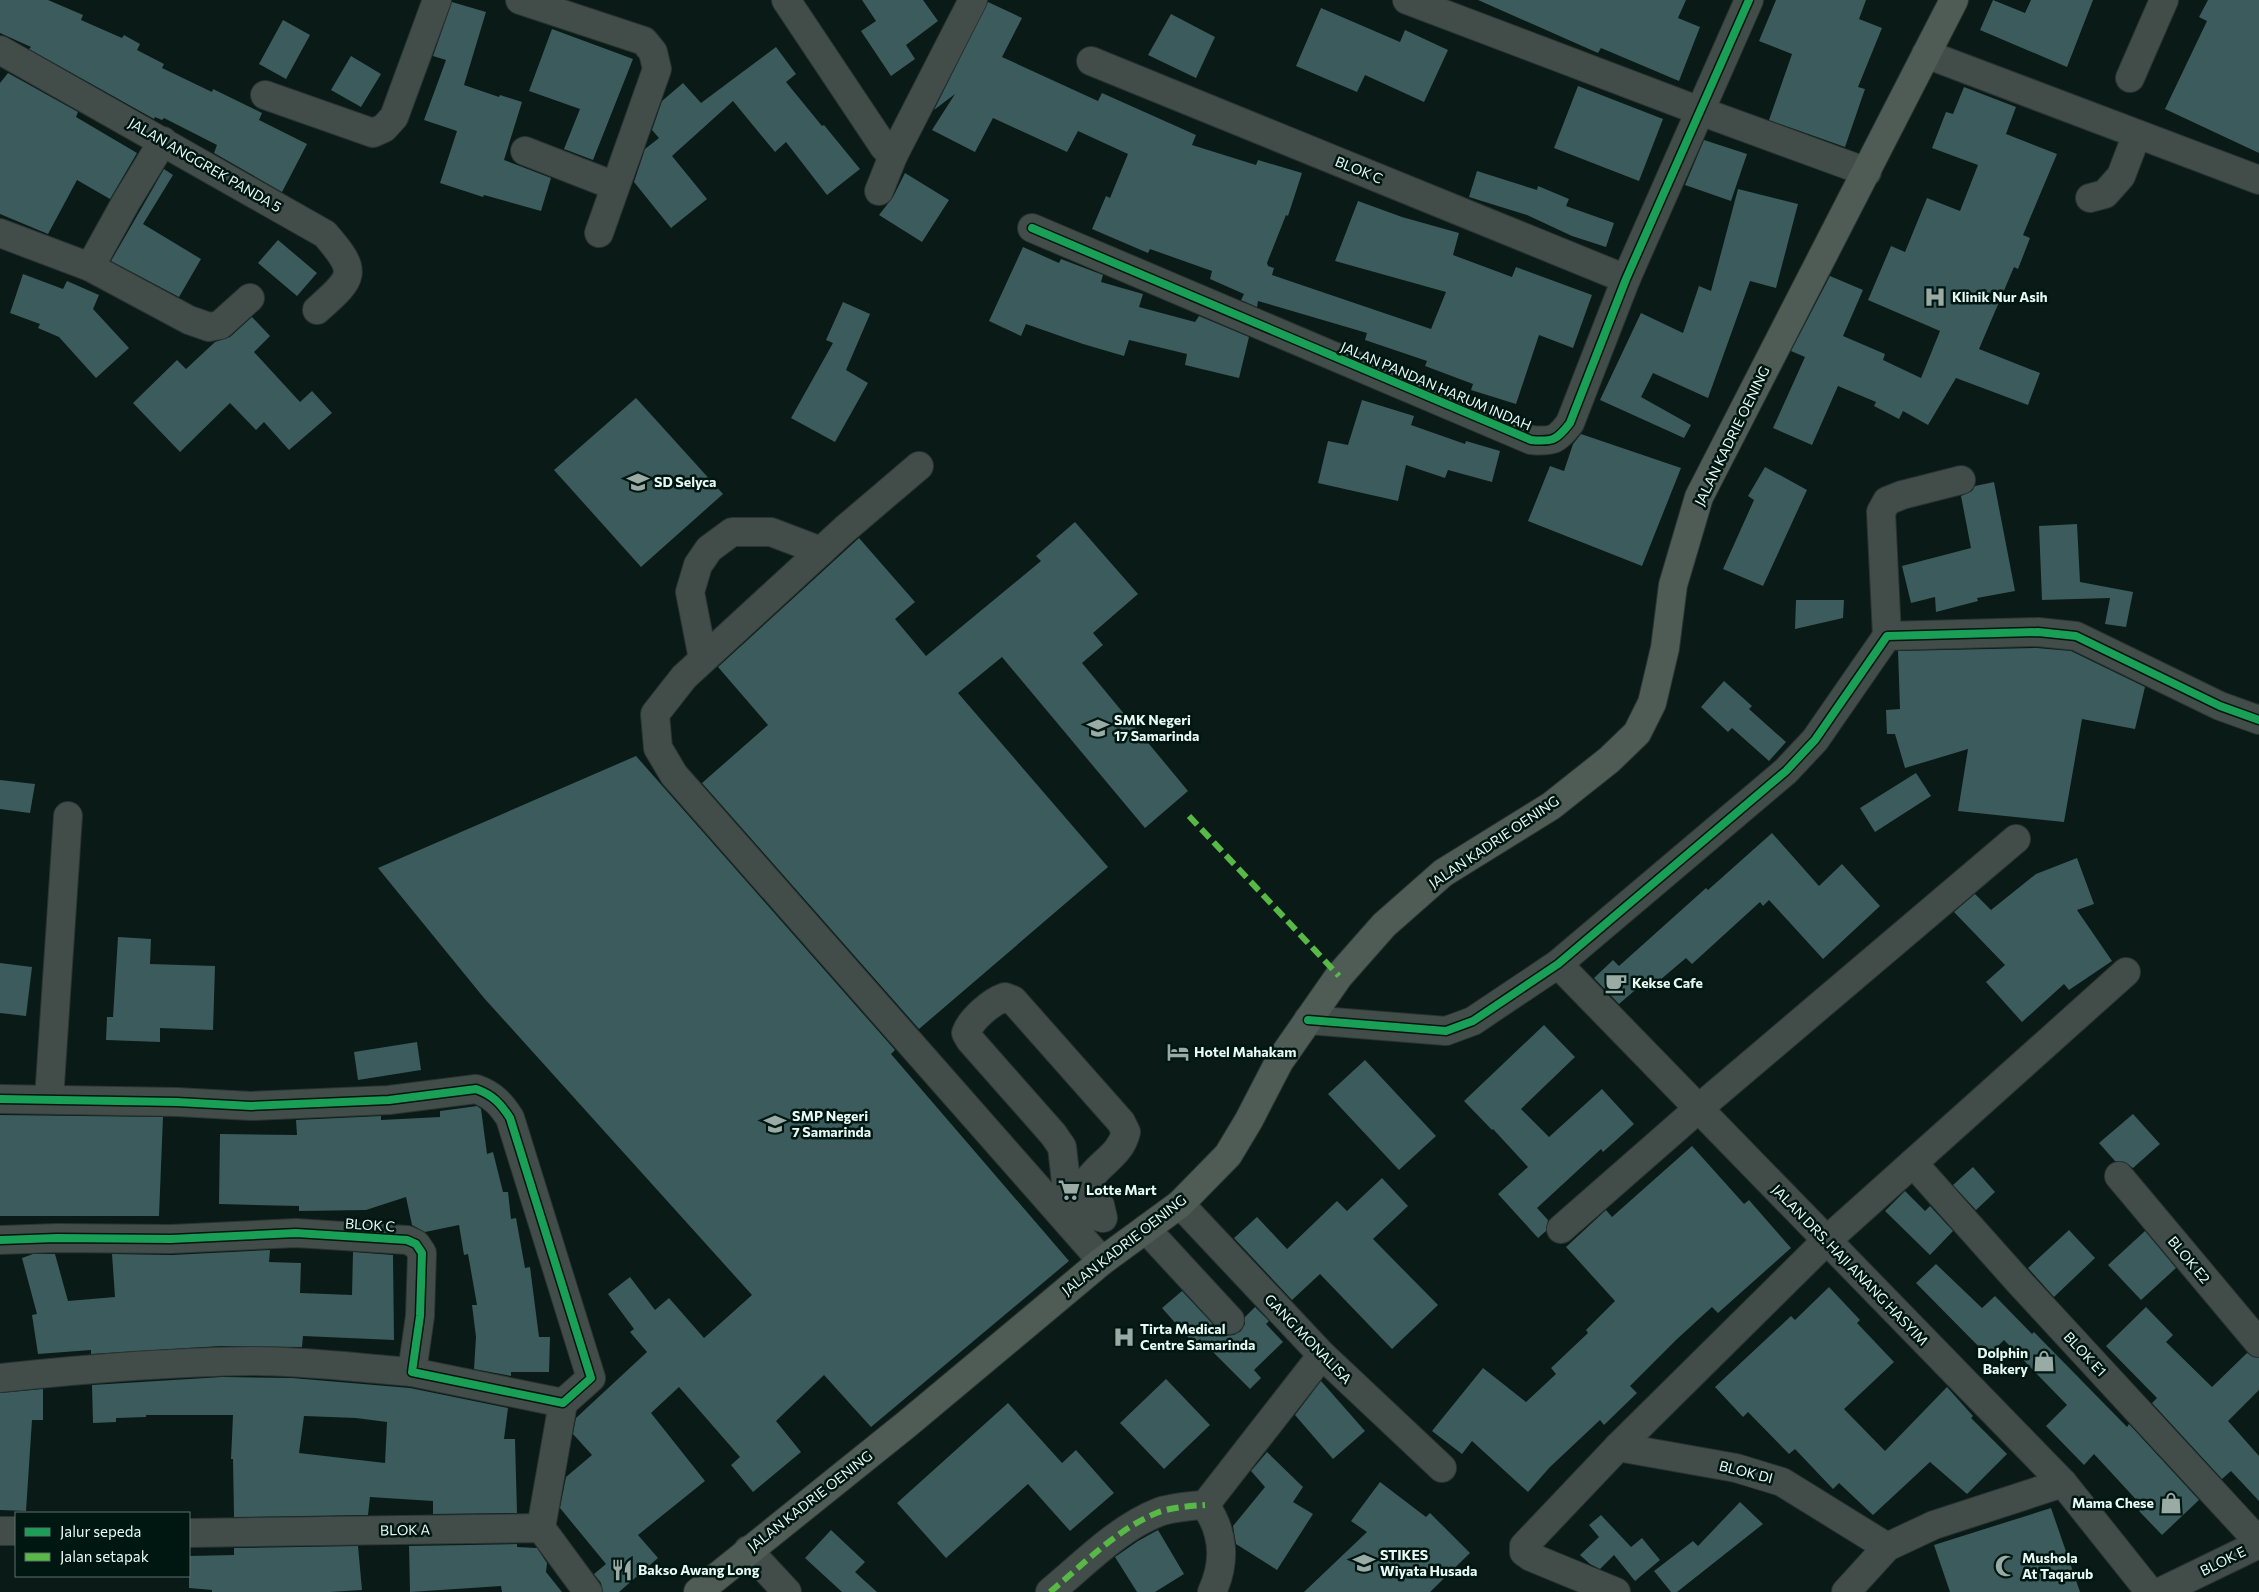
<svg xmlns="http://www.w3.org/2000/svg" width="2259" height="1592" viewBox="0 0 2259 1592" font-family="Commissioner,sans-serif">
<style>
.building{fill:#3c5b5c;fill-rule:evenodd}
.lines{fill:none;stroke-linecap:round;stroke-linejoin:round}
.minor-casing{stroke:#2a3432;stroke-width:30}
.major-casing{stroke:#2a3432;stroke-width:30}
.minor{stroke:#424d4a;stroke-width:28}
.major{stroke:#4f5c55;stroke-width:28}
.quiet{stroke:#58b947;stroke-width:6;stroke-dasharray:12 6;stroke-linecap:butt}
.cycleway-casing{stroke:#001711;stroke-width:11}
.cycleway{stroke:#1a9f57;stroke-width:8}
.labels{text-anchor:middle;stroke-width:5;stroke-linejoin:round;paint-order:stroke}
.street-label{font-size:14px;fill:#e8f9f4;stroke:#001711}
.poi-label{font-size:14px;font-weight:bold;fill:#e8f9f4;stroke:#001711;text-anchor:start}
</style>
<rect width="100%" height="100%" fill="#0a1a16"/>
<g class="building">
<polygon points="0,0 48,0 83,15 81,20 122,38 124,35 140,44 137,50 164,64 162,68 212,92 213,89 262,113 259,120 307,144 282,192 214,153 217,145 164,118 162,120 155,117 154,119 29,49 31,47 0,33"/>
<polygon points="862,0 923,0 938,21 906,45 915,59 891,76 861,31 876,21"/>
<polygon points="1478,0 1686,0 1678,18 1700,27 1679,81 1601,48 1598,53"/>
<polygon points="1776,0 1866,0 1859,19 1882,28 1858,87 1865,89 1845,147 1769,120 1792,54 1759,41"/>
<polygon points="1993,0 2025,13 2031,0 2093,0 2067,67 1980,30"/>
<polygon points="2208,0 2259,0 2259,153 2165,109 2207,21 2199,17"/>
<polygon points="452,2 486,12 464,85 499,97 500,95 522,102 504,160 551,178 541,211 484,195 483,197 440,183 457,131 424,120 446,60 433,56"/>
<polygon points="988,2 1022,18 1002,57 1098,101 1102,93 1196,135 1192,145 1256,165 1258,160 1302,173 1288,216 1286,215 1267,263 1268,266 1274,268 1272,275 1431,329 1446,292 1335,261 1358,201 1402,217 1459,233 1453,255 1512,277 1516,267 1592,295 1573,348 1539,335 1516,404 1471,390 1473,384 1425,366 1427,361 1365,340 1367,333 1258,301 1257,307 1241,300 1244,294 1210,279 1212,271 1150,249 1148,253 1092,229 1106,196 1110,198 1128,154 1078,131 1067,152 993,118 975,152 932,130 955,94 934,110"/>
<polygon points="1321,8 1400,42 1405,30 1448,50 1424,102 1365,75 1357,92 1296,66"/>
<polygon points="1171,14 1215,37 1196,78 1148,55"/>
<polygon points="283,20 310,35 286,79 259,64"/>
<polygon points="552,29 633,59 593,160 564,149 580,109 529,91"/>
<polygon points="776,47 796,74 786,82 822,126 824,125 860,169 827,195 786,142 775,152 733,101 672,156 707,199 671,228 634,182 645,149 659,138 652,130 662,101 683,83 701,103"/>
<polygon points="351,56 381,74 361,107 331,90"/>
<polygon points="8,73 78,112 76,117 137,153 110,199 77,180 48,234 0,214 0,83"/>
<polygon points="1578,86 1663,119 1639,181 1554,148"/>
<polygon points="1964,87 2016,107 2006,134 2057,154 2023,235 2030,238 2018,269 2014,267 1979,349 2040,373 2028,405 1956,378 1928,425 1903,411 1899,419 1874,406 1876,402 1838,386 1812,445 1773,428 1805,357 1791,351 1830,276 1863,290 1843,336 1885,354 1883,360 1921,378 1940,331 1868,300 1891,246 1905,252 1927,198 1960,211 1978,165 1932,148 1946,112 1953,114"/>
<polygon points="1704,140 1747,154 1731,201 1685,185"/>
<polygon points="164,169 173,175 143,224 201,259 179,297 111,261"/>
<polygon points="1477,171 1537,190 1538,186 1569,199 1566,206 1614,223 1606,247 1572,236 1527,215 1469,197"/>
<polygon points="905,173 949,200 922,242 879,215 893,197"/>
<polygon points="1738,189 1798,204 1776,288 1750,281 1708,398 1653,373 1641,397 1691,425 1684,438 1600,400 1641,313 1683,333 1699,286 1711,291"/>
<polygon points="278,240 317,273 297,296 258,263"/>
<polygon points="1023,247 1059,263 1061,259 1103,275 1101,282 1143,294 1139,307 1195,322 1199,316 1249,337 1239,378 1185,365 1187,354 1129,340 1124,356 1083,344 1026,324 1021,336 989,321"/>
<polygon points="23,274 63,289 67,281 99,295 93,309 129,348 96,378 59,337 38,328 40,324 10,313"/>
<polygon points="843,302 870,314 846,370 868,383 835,442 791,418 833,343 826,340"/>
<polygon points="252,317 270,336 254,352 300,402 312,391 332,413 289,450 264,422 256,430 230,403 180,452 133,403 177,360 186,369 215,342 230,337"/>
<polygon points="636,398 723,494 641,567 554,470"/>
<polygon points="1362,400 1414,416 1411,425 1465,444 1466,441 1500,451 1492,482 1448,470 1445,478 1406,465 1398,501 1318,483 1328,441 1348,445"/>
<polygon points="1581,434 1681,468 1642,566 1528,521 1550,466 1564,471 1573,444"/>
<polygon points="1765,467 1807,490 1763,586 1723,569 1754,500 1748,496"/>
<polygon points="1994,482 2015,591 1977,598 1978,601 1936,612 1935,597 1911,603 1902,566 1971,548 1961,496 1972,491 1975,486"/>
<polygon points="1075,522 1138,594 1093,633 1103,645 1082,663 1188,791 1145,828 1002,657 958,693 1108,867 919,1029 702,783 768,725 718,667 859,538 915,602 895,619 926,656 1041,561 1036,556"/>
<polygon points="2077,524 2080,582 2133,592 2126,627 2105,624 2110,598 2042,600 2039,526"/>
<polygon points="1796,600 1844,600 1843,618 1795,629"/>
<polygon points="2037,648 2071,651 2145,687 2135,729 2082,719 2064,822 1958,811 1968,749 1905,768 1895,734 1887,734 1886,710 1900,709 1898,651"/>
<polygon points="1724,681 1752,706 1749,709 1786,742 1769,761 1732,728 1728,732 1701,707"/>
<polygon points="636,756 895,1050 891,1054 1069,1261 871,1427 824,1375 776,1421 801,1452 753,1492 731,1465 740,1457 679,1387 651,1413 705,1481 638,1535 658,1558 619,1592 603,1592 601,1583 594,1574 606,1564 560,1508 566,1477 592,1455 573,1434 576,1418 647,1352 630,1332 634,1329 608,1294 630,1277 655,1310 669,1298 704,1338 752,1295 484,998 378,868"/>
<polygon points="1916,773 1931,796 1875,832 1860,808"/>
<polygon points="0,780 35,784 30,813 0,809"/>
<polygon points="1772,833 1819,886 1842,864 1880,906 1823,959 1769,900 1763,906 1760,902 1692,964 1686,958 1647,991 1641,985 1619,1004 1594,978 1613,960 1619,966 1706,888 1708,890"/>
<polygon points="2077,858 2094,904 2077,910 2112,961 2069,990 2064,984 2022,1022 1986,982 2005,965 1954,912 1975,894 1991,910 2036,874"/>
<polygon points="118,937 151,939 150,964 215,966 213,1030 160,1028 160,1042 106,1040 107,1017 113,1017"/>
<polygon points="0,963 32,967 26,1016 0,1013"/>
<polygon points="1544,1025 1575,1057 1521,1109 1549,1137 1602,1089 1634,1124 1603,1152 1601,1149 1537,1208 1548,1220 1546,1231 1538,1238 1498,1194 1528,1167 1493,1129 1492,1130 1464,1101"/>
<polygon points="417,1042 421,1070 358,1080 354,1052"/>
<polygon points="1365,1060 1436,1136 1399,1170 1328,1094"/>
<polygon points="477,1106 481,1109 487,1154 493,1152 503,1192 508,1192 511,1219 516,1218 525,1268 530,1267 539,1337 550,1337 549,1372 511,1372 511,1376 474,1369 476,1337 472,1305 477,1305 468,1254 464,1255 459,1225 425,1232 412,1225 406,1197 366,1210 299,1211 299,1206 219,1204 220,1134 297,1135 296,1120 381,1116 381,1120 440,1117 440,1111"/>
<polygon points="2133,1114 2160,1144 2133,1168 2125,1162 2115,1161 2099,1143"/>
<polygon points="0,1115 163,1117 159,1216 0,1216"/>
<polygon points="1692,1146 1744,1204 1749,1200 1791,1248 1718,1313 1712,1307 1676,1340 1630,1386 1637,1393 1604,1425 1600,1420 1550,1467 1528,1492 1472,1441 1462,1454 1432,1431 1483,1368 1526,1402 1556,1374 1551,1368 1588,1333 1586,1330 1615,1301 1566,1247 1606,1210 1612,1217"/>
<polygon points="1973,1167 1995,1192 1976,1210 1953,1185"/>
<polygon points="1382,1178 1408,1206 1373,1239 1438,1305 1392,1349 1320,1274 1292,1300 1234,1238 1257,1217 1287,1249 1337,1201 1347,1211"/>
<polygon points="1905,1191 1925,1211 1930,1206 1953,1231 1930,1255 1885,1211"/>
<polygon points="2069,1230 2095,1258 2054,1297 2028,1268"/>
<polygon points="2145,1231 2176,1268 2141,1300 2108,1265"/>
<polygon points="270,1250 269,1262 301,1263 300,1293 352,1295 353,1252 393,1255 394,1340 303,1336 302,1347 221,1346 91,1354 91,1350 38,1354 32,1315 37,1314 22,1258 33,1254 55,1254 68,1301 115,1297 112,1254 172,1255"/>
<polygon points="1936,1264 1982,1308 1995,1296 2032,1334 2034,1332 2127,1427 2129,1424 2199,1500 2162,1535 2139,1511 2143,1507 2094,1454 2084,1465 2046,1426 2067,1405 2004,1340 1988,1356 1916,1283"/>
<polygon points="1829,1287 1860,1320 1857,1323 1894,1362 1844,1409 1885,1451 1947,1387 1973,1416 1971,1418 2007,1454 1967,1494 1930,1462 1873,1515 1839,1483 1833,1489 1795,1449 1789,1454 1748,1412 1743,1417 1715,1387 1791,1316 1795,1320"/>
<polygon points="1182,1291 1224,1336 1234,1335 1241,1331 1245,1324 1245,1317 1255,1307 1269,1321 1266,1324 1283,1342 1254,1370 1261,1378 1250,1389 1200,1339 1194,1344 1162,1308"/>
<polygon points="2146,1307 2173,1335 2166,1342 2212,1387 2247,1353 2253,1357 2259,1358 2259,1390 2228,1421 2259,1456 2259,1501 2231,1471 2222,1479 2152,1403 2157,1398 2106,1346"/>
<path d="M222,1377l70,1 118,10 98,20 -4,31h11l2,74 -84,1v-13l-63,-4 -2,18 -134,2 -1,-58h-2l2,-44h-87v2l-30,1v4l-23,1 -1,-38zM304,1416l52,2 31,4 -2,41 -86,-10z"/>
<polygon points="1166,1379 1210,1425 1164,1469 1120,1423"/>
<polygon points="1321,1381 1365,1431 1333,1459 1295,1415"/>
<polygon points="43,1389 43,1420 32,1420 26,1511 0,1510 0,1393"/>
<polygon points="1008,1403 1062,1463 1076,1450 1114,1493 1070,1531 1028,1484 946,1558 897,1503"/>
<polygon points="1267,1452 1303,1487 1293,1502 1313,1514 1277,1570 1236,1544 1233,1526 1265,1487 1251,1471"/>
<polygon points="1380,1482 1426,1517 1430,1513 1470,1553 1430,1592 1304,1592 1367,1532 1351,1521"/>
<polygon points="1740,1502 1763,1524 1677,1592 1671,1592 1654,1571 1693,1541 1698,1546"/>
<polygon points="2051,1508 2080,1592 1950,1592 1934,1545"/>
<polygon points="1601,1515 1631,1547 1642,1538 1660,1560 1635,1581 1614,1555 1600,1569 1590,1564 1580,1555 1599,1537 1589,1525"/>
<polygon points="831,1530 865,1562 855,1572 877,1592 842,1592 805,1558"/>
<polygon points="1158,1530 1184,1574 1155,1592 1137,1592 1115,1557 1138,1541"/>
<polygon points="517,1544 517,1547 537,1548 547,1563 546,1572 562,1592 502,1592 501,1586 410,1592 409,1546"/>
<polygon points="358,1546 362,1590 330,1592 212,1592 212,1590 189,1588 189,1556 234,1555 234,1548"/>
</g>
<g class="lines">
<g class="minor-casing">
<g id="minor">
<polyline points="520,0 644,41 653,52 657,69 599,233"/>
<polyline points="786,0 884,147 893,156 973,0"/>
<polyline points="1407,0 1700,111 1867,172"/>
<path d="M0,50l325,184c34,39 29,43 -8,76"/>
<polyline points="1926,54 2259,180"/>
<polyline points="1091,61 1626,279"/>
<polyline points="2130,78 2164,0"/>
<polyline points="265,95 373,133 384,128 394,117 437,0"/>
<polyline points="525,151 615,186"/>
<polyline points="879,191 893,156"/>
<polyline points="2090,198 2105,194 2121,176 2137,134"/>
<path d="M1032,228l499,212c22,2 26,0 39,-17l56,-144 123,-279"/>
<polyline points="0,233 90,267 189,320 209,327 220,325 250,298"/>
<polyline points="90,267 126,202 163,141"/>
<polyline points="919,466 845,529 684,677 655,714 658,748 674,775 1102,1261"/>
<polyline points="1887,636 1881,512 1887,501 1902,495 1961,480"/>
<polyline points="703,659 690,592 698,565 709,549 732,532 771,532 821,551"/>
<polyline points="1558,964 2063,1483 2150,1592"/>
<path d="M1005,997l8,3 108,122 5,10c-6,24 -26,30 -40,51l2,7 12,15 3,13 -10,-3 -27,-33 -4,-35 -9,-13 -83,-94 -4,-7c5,-14 25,-31 39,-36z"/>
<polyline points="1308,1020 1446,1031 1473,1021 1558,964 1786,771 1815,740 1887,636 2038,632 2076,636 2220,706 2259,720"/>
<path d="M0,1099l177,3 74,4 138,-6 87,-11c17,6 25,15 34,29l81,260 -28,25 -151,-31 8,-56 2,-63 -6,-9 -9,-4 -111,-7 -125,6 -114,-1 -57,2"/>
<polyline points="49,1099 68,816"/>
<polyline points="1913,1163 2020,1283 2259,1542"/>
<polyline points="2119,1176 2259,1343"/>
<polyline points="1180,1204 1322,1355 1442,1468"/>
<polyline points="1146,1229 1230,1320"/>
<polyline points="1561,1229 1698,1109 2016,839"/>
<path d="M0,1378c84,-9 169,-16 253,-17 53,0 106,7 159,11"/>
<polyline points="1618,1447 1736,1468 1782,1482 1887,1547"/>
<polyline points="1205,1505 1322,1355"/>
<path d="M1205,1505c19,27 21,57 7,87"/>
<polyline points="541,1528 563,1403"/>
<polyline points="0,1531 16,1531"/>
<polyline points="189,1533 541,1528 588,1592"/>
<polyline points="748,1550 787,1592"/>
<path d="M1050,1592c34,-28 68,-64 109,-80 15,-5 31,-6 46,-7"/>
<polyline points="1616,1592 1531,1557 1524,1552 1524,1546 1618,1447 1826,1241 2126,972"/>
<polyline points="1846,1592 1887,1547 1934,1525 2063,1483"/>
<polyline points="2160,1592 2259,1544"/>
</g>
</g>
<g class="major-casing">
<polyline id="major" points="698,1592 907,1424 1102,1261 1180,1204 1228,1155 1249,1120 1279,1062 1339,976 1384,925 1443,873 1551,806 1609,760 1637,733 1652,703 1665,648 1673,585 1699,497 1954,0"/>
</g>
<use href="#minor" class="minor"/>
<use href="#major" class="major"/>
<g class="quiet">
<polyline points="1189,816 1339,976"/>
<path d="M1050,1592c34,-28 68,-64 109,-80 15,-5 31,-6 46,-7"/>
</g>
<g class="cycleway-casing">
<g id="cycleway">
<path d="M1032,228l499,212c22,2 26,0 39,-17l56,-144 123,-279"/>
<polyline points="1308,1020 1446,1031 1473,1021 1558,964 1786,771 1815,740 1887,636 2038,632 2076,636 2220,706 2259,720"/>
<path d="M0,1099l177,3 74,4 138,-6 87,-11c17,6 25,15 34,29l81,260 -28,25 -151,-31 8,-56 2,-63 -6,-9 -9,-4 -111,-7 -125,6 -114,-1 -57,2"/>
</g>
</g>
<use href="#cycleway" class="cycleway"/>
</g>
<defs>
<g id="hospital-bare" transform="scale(1.725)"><path d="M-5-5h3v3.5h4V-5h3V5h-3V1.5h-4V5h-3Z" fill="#9aaba6" stroke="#001711" stroke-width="2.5" paint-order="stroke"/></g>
<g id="school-bare" transform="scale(1.725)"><path d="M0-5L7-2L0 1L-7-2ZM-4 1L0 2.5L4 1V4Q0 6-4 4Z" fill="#9aaba6" stroke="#001711" stroke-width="2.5" paint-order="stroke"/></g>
<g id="cafe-bare" transform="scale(1.725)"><path d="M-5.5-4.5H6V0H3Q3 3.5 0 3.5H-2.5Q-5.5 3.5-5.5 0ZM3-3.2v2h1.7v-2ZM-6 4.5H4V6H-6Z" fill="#9aaba6" stroke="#001711" stroke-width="2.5" paint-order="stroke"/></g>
<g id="hotel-bare" transform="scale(1.725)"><path d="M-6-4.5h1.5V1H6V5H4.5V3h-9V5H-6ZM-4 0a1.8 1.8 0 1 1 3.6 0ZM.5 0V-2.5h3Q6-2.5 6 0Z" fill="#9aaba6" stroke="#001711" stroke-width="2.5" paint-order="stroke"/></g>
<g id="supermarket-bare" transform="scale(1.725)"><path d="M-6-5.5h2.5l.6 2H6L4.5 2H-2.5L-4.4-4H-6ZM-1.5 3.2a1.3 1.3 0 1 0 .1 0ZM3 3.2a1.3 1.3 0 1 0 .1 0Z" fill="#9aaba6" stroke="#001711" stroke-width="2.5" paint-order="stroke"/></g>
<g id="shop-bare" transform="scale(1.725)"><path d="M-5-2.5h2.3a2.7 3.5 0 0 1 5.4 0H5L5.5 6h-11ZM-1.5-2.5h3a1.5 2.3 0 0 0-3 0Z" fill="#9aaba6" stroke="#001711" stroke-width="2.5" paint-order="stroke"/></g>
<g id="university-bare" transform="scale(1.725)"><path d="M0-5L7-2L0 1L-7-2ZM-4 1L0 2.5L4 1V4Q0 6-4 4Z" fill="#9aaba6" stroke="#001711" stroke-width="2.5" paint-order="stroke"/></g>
<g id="mosque-bare" transform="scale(1.725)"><path d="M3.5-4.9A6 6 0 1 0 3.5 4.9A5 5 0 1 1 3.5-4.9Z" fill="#9aaba6" stroke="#001711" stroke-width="2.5" paint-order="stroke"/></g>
<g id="restaurant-bare" transform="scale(1.725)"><path d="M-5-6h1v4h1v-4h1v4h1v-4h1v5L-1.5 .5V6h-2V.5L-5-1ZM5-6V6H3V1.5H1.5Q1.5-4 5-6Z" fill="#9aaba6" stroke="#001711" stroke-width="2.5" paint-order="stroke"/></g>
</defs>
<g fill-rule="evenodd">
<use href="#hospital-bare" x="1935" y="297"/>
<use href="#school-bare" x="638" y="482"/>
<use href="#school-bare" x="1098" y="728"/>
<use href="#cafe-bare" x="1616" y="983"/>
<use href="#hotel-bare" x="1178" y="1052"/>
<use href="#school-bare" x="775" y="1124"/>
<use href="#supermarket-bare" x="1069" y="1190"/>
<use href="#hospital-bare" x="1124" y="1337"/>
<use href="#shop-bare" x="2044" y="1361"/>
<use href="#shop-bare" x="2171" y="1503"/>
<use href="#university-bare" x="1364" y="1563"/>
<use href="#mosque-bare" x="2006" y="1566"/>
<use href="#restaurant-bare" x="622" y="1570"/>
</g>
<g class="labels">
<g class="street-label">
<text transform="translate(205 165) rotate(30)" y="5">JALAN ANGGREK PANDA 5</text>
<text transform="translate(1359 170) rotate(22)" y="5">BLOK C</text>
<text transform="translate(1436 386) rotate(23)" y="5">JALAN PANDAN HARUM INDAH</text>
<text transform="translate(1732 436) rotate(-64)" y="5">JALAN KADRIE OENING</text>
<text transform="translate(1494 842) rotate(-34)" y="5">JALAN KADRIE OENING</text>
<text transform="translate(370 1225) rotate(4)" y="5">BLOK C</text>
<text transform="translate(1124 1245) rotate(-38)" y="5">JALAN KADRIE OENING</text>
<text transform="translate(2189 1260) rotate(50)" y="5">BLOK E2</text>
<text transform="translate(1850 1265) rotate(46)" y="5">JALAN DRS. HAJI ANANG HASYIM</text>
<text transform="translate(1308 1339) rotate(46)" y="5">GANG MONALISA</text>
<text transform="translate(2085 1354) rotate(47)" y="5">BLOK E1</text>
<text transform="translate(1746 1472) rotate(14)" y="5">BLOK DI</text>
<text transform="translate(810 1501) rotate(-38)" y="5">JALAN KADRIE OENING</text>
<text transform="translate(405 1530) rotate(-1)" y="5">BLOK A</text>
<text transform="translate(2223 1561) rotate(-26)" y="5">BLOK E</text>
</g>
<g class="poi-label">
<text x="1952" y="302">Klinik Nur Asih</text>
<text x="654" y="487">SD Selyca</text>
<text x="1114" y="725">SMK Negeri<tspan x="1114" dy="16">17 Samarinda</tspan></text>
<text x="1632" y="988">Kekse Cafe</text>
<text x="1194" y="1057">Hotel Mahakam</text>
<text x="792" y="1121">SMP Negeri<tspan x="792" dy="16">7 Samarinda</tspan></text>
<text x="1086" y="1195">Lotte Mart</text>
<text x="1140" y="1334">Tirta Medical<tspan x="1140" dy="16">Centre Samarinda</tspan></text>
<text x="2028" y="1358" text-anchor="end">Dolphin<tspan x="2028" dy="16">Bakery</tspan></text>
<text x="2154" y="1508" text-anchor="end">Mama Chese</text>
<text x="1380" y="1560">STIKES<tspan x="1380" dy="16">Wiyata Husada</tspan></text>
<text x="2022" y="1563">Mushola<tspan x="2022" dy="16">At Taqarub</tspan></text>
<text x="638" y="1575">Bakso Awang Long</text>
</g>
</g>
<rect x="15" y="1512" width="175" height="65" fill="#001711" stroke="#5d716c"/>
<rect x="25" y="1528" width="25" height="8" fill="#1a9f57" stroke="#5d716c"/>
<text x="60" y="1537" font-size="15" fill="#e8f9f4">Jalur sepeda</text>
<rect x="25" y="1553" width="25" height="8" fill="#58b947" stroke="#5d716c"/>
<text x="60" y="1562" font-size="15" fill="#e8f9f4">Jalan setapak</text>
</svg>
